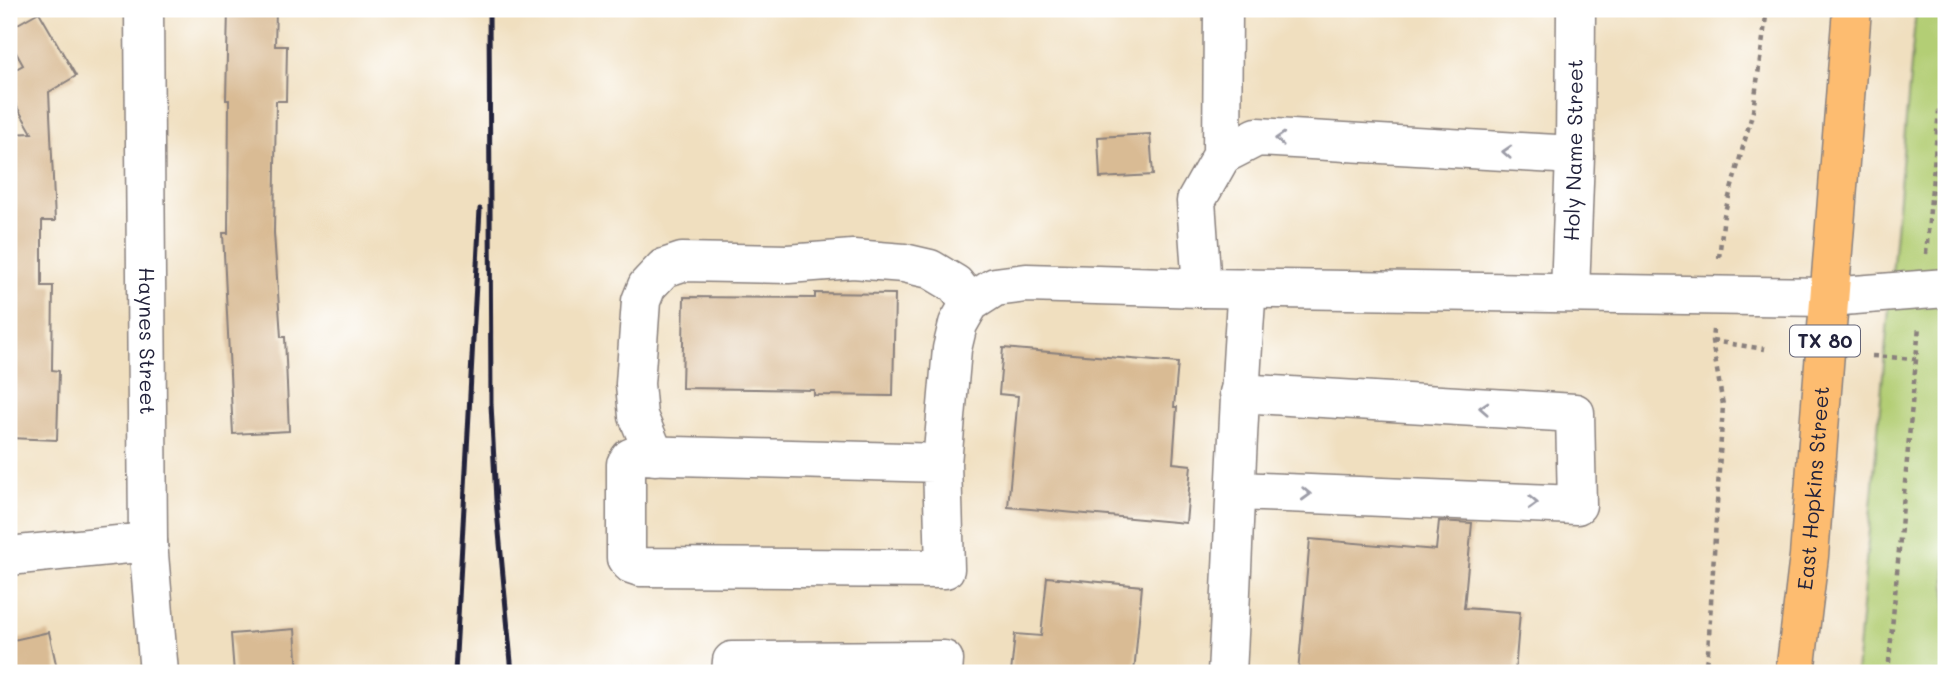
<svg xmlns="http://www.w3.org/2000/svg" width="1955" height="682" viewBox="0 0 1955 682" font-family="Mali,sans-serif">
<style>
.green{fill:#b3ce74;stroke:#6a7858;stroke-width:2}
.building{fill:#d9bb94}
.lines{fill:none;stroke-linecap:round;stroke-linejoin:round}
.minor-casing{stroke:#89807d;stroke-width:41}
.major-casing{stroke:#89807d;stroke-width:41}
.path{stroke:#89807d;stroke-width:4.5;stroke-dasharray:5 5;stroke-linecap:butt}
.minor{stroke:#fff;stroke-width:38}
.major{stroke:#fdbc70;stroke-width:38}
.rail{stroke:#22223b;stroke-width:5}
.oneway{stroke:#9c9ca7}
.labels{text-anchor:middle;stroke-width:5;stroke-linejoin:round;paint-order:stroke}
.shield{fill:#fff;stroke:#646476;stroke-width:2}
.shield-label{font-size:19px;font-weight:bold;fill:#22223b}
.street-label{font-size:21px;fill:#22223b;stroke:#fff}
</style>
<rect width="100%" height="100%" fill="#fff"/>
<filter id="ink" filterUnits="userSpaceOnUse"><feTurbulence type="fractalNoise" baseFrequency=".0143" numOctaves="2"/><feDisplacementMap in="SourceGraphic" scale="14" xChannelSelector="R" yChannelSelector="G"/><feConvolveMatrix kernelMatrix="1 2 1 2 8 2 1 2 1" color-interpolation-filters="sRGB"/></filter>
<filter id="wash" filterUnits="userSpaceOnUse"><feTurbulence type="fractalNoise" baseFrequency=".00686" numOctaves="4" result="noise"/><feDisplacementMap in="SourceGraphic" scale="28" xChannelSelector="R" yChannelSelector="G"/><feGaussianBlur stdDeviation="1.57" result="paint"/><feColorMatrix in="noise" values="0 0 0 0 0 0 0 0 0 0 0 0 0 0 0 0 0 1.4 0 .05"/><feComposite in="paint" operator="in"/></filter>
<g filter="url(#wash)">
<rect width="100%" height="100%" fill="#f0dfbf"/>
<polygon class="green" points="1916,9 1946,9 1946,673 1856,673"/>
<g id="blocks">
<g class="building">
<polygon points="228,9 276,9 275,46 287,46 286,101 276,101 274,233 281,337 285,337 289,431 233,434 223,233 228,233 229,100 226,100"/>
<polygon points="39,12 76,76 49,92 55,221 42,221 42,286 53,286 52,370 59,371 57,440 9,438 9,134 32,133 9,93 9,73 23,65 9,40 9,29"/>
<polygon points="1150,134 1153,175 1100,178 1098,137"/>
<polygon points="815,293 895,294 893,396 814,395 814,390 682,388 684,297 815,298"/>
<polygon points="1003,348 1178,363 1174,407 1177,407 1173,463 1191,465 1186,523 1008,507 1018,396 999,394"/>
<polygon points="1439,521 1472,523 1464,608 1520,612 1515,673 1298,673 1310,539 1436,550"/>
<polygon points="1047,577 1142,586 1134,673 1011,673 1015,634 1041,636"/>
<polygon points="295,629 298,673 234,673 231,634"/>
<polygon points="49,632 58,673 9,673 9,641"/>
</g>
</g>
</g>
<g filter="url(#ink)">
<use href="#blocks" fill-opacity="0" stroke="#89807d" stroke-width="2"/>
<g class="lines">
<g class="minor-casing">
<g id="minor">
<path id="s1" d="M144,9l4,533 11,131"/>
<polyline points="1222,155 1257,137 1575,155"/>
<polyline points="1202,288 1196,201 1222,155 1223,9"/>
<path id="s2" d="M1570,292l5,-137 1,-146"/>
<polyline points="655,456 638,416 635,384 641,301 647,286 664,268 682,262 788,264 853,259 904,263 930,269 955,284 970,303"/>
<polyline points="942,463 637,455 630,458 626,464 626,558 631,564 640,567 945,569 942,463 952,349 958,324 970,303 995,287 1026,283 1202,288 1829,297 1946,288"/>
<polyline points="1237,491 1577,505 1575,413 1239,393"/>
<polyline points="9,556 148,542"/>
<polyline points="731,673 732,661 944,660 943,673"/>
<path d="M1227,673c7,-128 10,-257 20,-385"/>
</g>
</g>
<g class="major-casing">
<g id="major">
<path id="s3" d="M1795,673l14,-117 43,-547"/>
</g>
</g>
<g class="path">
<polyline points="1926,254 1939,110 1946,77"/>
<polyline points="1719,258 1724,215 1753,111 1767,9"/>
<polyline points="1712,341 1765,349"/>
<polyline points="1872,356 1916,359"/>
<polyline points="1704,673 1708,652 1723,405 1712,341 1713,330"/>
<polyline points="1888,673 1919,326"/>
</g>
<use href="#minor" class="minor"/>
<use href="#major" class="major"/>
<g class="rail">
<polyline points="489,9 491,404 496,500 512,673"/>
<polyline points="455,673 480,209"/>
</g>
</g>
<defs><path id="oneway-chevron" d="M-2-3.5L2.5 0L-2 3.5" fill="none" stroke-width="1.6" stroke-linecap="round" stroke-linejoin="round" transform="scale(1.75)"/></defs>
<g class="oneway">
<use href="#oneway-chevron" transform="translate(1280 139) rotate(-177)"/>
<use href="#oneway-chevron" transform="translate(1507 152) rotate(-177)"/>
<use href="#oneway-chevron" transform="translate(1484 408) rotate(-177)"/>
<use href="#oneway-chevron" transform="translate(1306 494) rotate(2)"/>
<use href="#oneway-chevron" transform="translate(1533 503) rotate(2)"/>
</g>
</g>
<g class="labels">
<rect class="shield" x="1790" y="325.5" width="70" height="31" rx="5"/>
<g class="shield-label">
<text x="1825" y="348">TX 80</text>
</g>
<g class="street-label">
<text dy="7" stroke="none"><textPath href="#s2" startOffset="142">Holy Name Street</textPath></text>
<text dy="7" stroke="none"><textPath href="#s1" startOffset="332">Haynes Street</textPath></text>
<text dy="7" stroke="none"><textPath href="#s3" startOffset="186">East Hopkins Street</textPath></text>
</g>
</g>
<rect width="1955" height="682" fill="none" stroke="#fff" stroke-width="35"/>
</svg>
